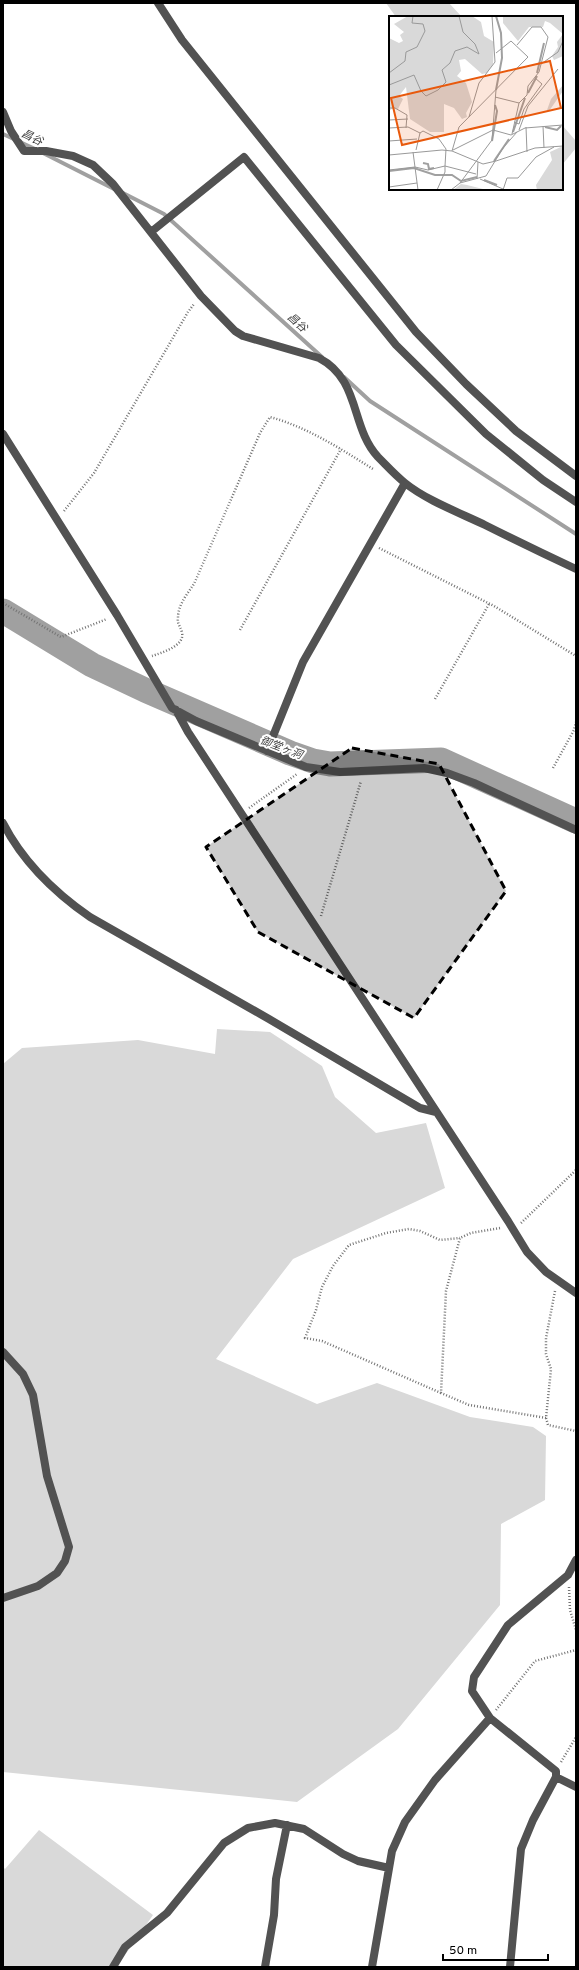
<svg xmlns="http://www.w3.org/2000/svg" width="579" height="1970" viewBox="0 0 579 1970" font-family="Overpass,'Noto Sans JP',sans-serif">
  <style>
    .green { fill: #d9d9d9 }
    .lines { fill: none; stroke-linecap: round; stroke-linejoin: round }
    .stream { stroke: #a0a0a0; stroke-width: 4 }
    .river { stroke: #a0a0a0; stroke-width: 25 }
    .path { stroke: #747474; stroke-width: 2.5; stroke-dasharray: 1 2; stroke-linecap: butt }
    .minor { stroke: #525252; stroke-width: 8 }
    .tertiary { stroke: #525252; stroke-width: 8 }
    .marked { fill: #000; fill-opacity: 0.2; stroke: #000; stroke-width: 3; stroke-dasharray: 8 5; stroke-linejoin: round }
    .labels { text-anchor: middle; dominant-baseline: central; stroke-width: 4; stroke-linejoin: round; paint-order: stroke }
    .water-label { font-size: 11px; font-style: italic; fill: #414141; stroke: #fff }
    .inset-river { fill: none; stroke: #a0a0a0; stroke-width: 2 }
    .inset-road { fill: none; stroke: #999; stroke-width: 1 }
    .view { fill: #e8590c; fill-opacity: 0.15; stroke: #e8590c; stroke-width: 2 }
    .inset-edge { fill: none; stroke: #000; stroke-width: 2 }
  </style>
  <rect width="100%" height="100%" fill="#fff"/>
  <!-- green -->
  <path class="green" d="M386,3H449L462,17H396Z
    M562,125L576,141V148L562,165Z
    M217,1029L270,1032L322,1066L335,1097L376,1133L426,1123L445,1188L293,1259L216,1359L317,1404L377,1383L470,1417L533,1427L546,1436L545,1500L501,1524L500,1605L398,1729L297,1802L3,1772V1064L22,1048L138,1040L215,1054Z
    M39,1830L153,1915L118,1965L119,1967H3V1867L5,1869Z"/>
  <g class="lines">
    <!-- stream -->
    <path class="stream" d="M3,134L35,149
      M43,153L114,189
      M123,193L164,214L322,357
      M344,377L370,401L576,534"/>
    <!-- river -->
    <path class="river" d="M3,611L92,665L145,690L290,753L313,761L330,764L441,760L576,821"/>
    <!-- path -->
    <path class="path" d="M64,511L94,473L188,312L194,304
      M379,548L494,606L576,656
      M3,603L61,637L107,619
      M240,630L341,449
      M152,656C161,653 185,646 182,633C181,627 177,624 178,618C178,605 187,594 194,584L260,433L270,417C307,427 341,449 373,469
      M435,699L489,604
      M553,768L574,730L576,722
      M249,808L297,774
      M321,916L361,781
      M521,1223L576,1170
      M500,1228L471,1233L460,1238L446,1291L441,1393L469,1405L546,1418
      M555,1291L546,1338V1354L551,1369L546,1418L548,1425L576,1431
      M441,1393L322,1341L305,1338L316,1310L322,1287L333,1266L349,1245L386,1233L409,1229L420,1231L440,1240L460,1238
      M569,1587L570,1610L576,1630
      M496,1710L535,1661L576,1650
      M561,1762L576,1737"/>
    <!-- minor -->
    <path class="minor" d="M3,112L11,131L24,151H46L73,156L93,165L113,184L201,296L235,331L243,336L319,358C361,380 350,427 378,457C387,466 395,475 405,483C426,500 460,513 485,525C515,540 546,555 576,569
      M151,232L244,157L396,345L486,434L543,480L576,502
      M3,434L117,615L172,708L196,721L306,767L340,772L424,768L447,773L474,783L576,830
      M176,710L188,732L508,1221L527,1252L546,1272L576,1293
      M267,751L303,662L405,483
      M3,823C23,862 54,892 90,917L269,1019L420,1108L436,1112
      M3,1352L23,1374L33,1395L47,1476L69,1547L65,1561L57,1573L38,1586L3,1598
      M556,1777L576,1787
      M113,1967L125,1947L167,1913L224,1843L248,1828L275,1823L304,1829L343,1854L358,1861L389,1868
      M265,1967L274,1915L276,1879L287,1825
      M372,1967L392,1851L405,1822L435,1780L490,1718
      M510,1967L521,1849L533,1820L556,1777V1771L490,1718L472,1691L474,1677L508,1625L568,1575L576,1560"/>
    <!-- tertiary -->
    <path class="tertiary" d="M158,3L182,40L416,332L466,384L516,431L576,476"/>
  </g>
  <!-- marked area -->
  <path class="marked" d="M352,748L439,764L506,891L414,1018L258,932L206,847Z"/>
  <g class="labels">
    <!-- water labels -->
    <g class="water-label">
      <text transform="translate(32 138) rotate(26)">昌谷</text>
      <text transform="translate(297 323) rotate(42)">昌谷</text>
      <text transform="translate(281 748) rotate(21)">御堂ヶ洞</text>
    </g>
  </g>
  <!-- overview -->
  <g transform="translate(389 16)">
    <rect width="174" height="174" fill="#fff"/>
    <path d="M19,0H83L92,6L95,20L105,26L104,48L98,57L93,58L76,43L70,44L72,55L68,60L77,67L83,86L77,97L78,101L73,103L65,92L55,88V116H41L21,103L17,71L10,80L14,83L9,93L4,92L0,95V22L10,27L14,25L11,19L15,16L5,8ZM114,0H174V40L165,44L163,40L169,31L168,26L174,18L161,7L156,5L154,11H140L129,25L114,7ZM174,69V75L160,95L158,94L162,83ZM174,130V174H148L147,169L163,144L161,136ZM72,168L78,169L98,174H64Z" fill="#d9d9d9"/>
    <path class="inset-river" d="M107,0L112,17L113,42L107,74M148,57L155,27M139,77L148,60M156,111L168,114L172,110M124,116L136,82M103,125L108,95L106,89M105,145L120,123M34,147L39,148L40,153L45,152M0,155L25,152L46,159H63L72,165L88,161M95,164L108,169"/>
    <path class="inset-road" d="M152,48L169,36L174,25M0,57L16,45L17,36L28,31L36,15L34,8L23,7L24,0M0,69L25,59L32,75L37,80L49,74L57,66L53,54L61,47L66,35L78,31L90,38L86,28L74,16L70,0M106,81L130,87M0,92H6L18,99L17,112M80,101L90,67L106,46L103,0M0,104L19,103M125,106L130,108L135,93L153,68L146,62M154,110L155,132M137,111L138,136M0,112L19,111L31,117L34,115L50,123L57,133L56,150M130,114L139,90L169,53M123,118L130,87L138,79L139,70L150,56L159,21L152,11H143L128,29M0,125L28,123M27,134L31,117M64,134L104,114L122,119L136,112L174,109M63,135L70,111L139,41L122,25L107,37M24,136L29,174M0,139L53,134L63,135L94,148L107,145M107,145L146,132L174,130M0,154L26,151L39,154L56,150L87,158M88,163L89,146M91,163L114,173M71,167L103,124L107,74M0,171L28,167M48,174L56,156V150M62,174L71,167L97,160L114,132L128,116M114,174L118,162H129L147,141L165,131"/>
    <path class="view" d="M161,45L172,92L13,129L2,82Z"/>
    <rect width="174" height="174" class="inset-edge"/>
  </g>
  <!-- border -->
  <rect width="579" height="1970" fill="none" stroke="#000000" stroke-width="8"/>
  <!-- scale -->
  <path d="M443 1954v6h105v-6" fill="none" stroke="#000000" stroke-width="2"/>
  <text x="449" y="1954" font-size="12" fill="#000000" stroke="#ffffff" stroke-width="3" paint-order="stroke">50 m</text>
</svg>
